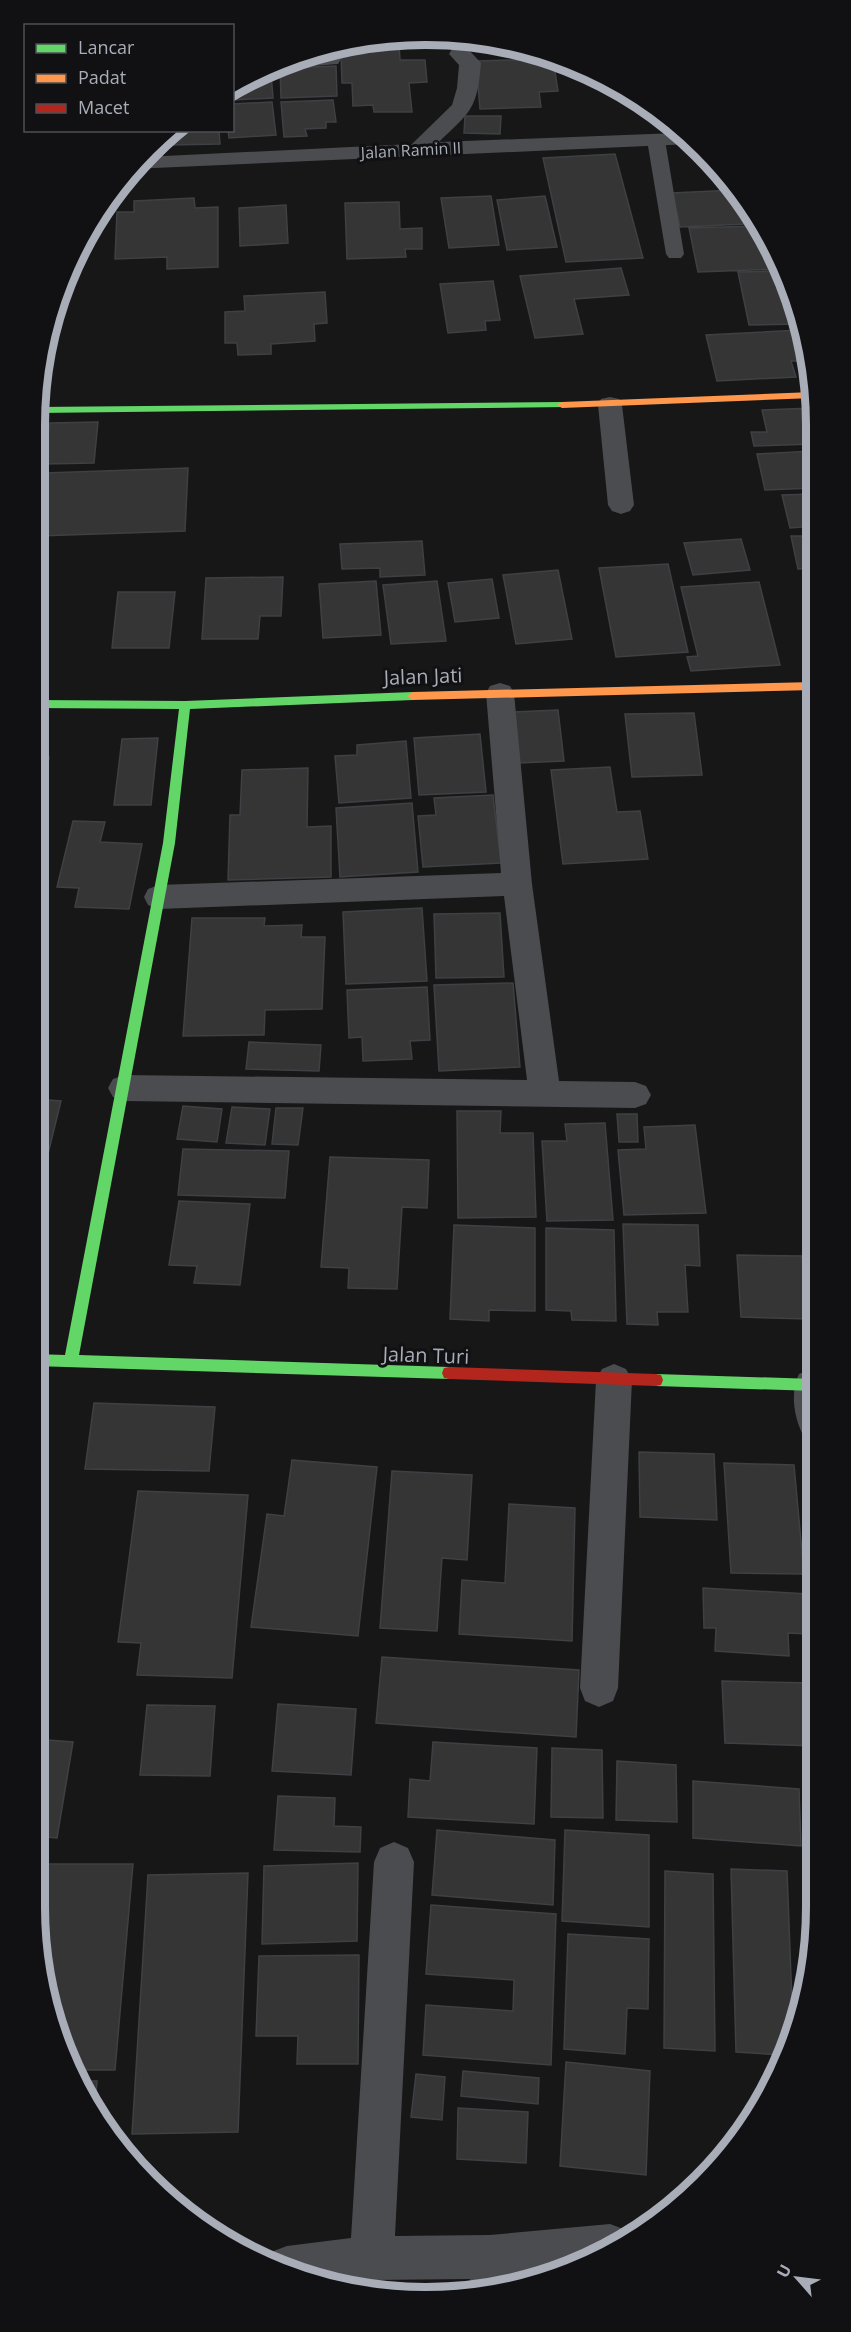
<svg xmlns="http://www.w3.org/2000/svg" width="851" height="2332" viewBox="0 0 851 2332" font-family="'Open Sans',sans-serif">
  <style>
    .building { fill: #353536; stroke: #3f4043; stroke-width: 1.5 }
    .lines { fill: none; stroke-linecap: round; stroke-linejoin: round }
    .lane { fill: #4b4c50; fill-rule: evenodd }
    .street { fill: #4b4c50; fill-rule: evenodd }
    .fast { fill: #63d668; fill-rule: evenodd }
    .slow { fill: #ff974d; fill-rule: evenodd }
    .jam { fill: #b3261e; fill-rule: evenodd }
    .labels { text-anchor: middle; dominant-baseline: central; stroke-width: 6; stroke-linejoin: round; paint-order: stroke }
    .far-street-label { font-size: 16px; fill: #a8adb8; stroke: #111113 }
    .street-label { font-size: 20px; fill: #a8adb8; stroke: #111113 }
    .rim { fill: none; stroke: #a8adb8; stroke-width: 8 }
  </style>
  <rect width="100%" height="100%" fill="#171717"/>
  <!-- building -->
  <path class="building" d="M469,38L491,42V44H469Z
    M399,44L400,60H425L427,82L409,83L412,112H374L373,105L353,106L352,83H342L341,55L364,54L363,45Z
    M553,59L558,91L539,92L541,107L480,109L476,61Z
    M336,66L337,96L281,98L280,68Z
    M260,73H271L273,98L232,100V86Z
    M333,100L336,122H326V128L305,129L307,136L284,137L281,102Z
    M272,102L276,135L229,138L228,130H232V104Z
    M465,116H501L500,134L464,133Z
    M169,130H219L220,144L170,145Z
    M615,154L643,258L566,262L543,158Z
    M734,190L746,224L680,227L672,193Z
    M491,196L499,245L449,248L441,198Z
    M545,196L557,247L507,250L497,200Z
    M194,198L195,208L218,207V267L167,269V257L115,259L117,212H134V201Z
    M741,200L754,219L746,220Z
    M399,202L400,229L422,228V249H405L406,257L347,259L345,203Z
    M286,205L288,243L240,246L239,208Z
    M758,226L776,253L781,269L698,272L689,228Z
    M621,268L629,295L574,299L583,334L535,338L520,276Z
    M782,271L798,324L749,325L738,272Z
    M493,281L500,320L485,321L486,330L448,333L440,284Z
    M325,292L327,323L314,324L315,341L271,344V354L238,355L237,343H225V312L245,311L244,296Z
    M800,330L809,361H791L796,377L717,381L706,335Z
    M812,408L813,444L754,446L751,432H767L762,410Z
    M98,422L94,463L44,464L50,423Z
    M813,451V488L765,490L757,454Z
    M188,468L185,531L38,536L45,473Z
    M813,494V526L790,528L782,495Z
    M791,536H813L814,568L798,569Z
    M741,539L750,570L693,575L684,543Z
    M422,541L425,575L380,577V568L342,569L340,544Z
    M668,564L688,652L616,657L599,568Z
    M558,570L572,639L516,644L503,575Z
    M283,577L281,616H260L258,639H202L206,578Z
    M492,579L499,618L455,622L448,583Z
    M376,581L381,635L323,638L319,584Z
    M437,581L446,641L391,644L383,585Z
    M759,582L780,665L691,671L687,657L698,656L681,587Z
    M804,590H814V625Z
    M118,592H175L169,648H112Z
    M558,710L564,761L519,763L513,712Z
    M694,713L702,775L632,777L625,714Z
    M480,734L486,792L419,795L414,738Z
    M158,738L151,805H114L122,739Z
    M406,741L411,798L339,803L335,756L357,755V745Z
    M49,757L42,806H34V758Z
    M610,767L617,812L640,811L648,859L563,864L551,770Z
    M308,768L307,827L331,826V877L228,880L230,815H240L242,770Z
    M493,795L501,863L423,867L418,816L436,815L434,798Z
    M412,803L418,872L340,877L336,808Z
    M73,821L105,822L100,842L142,844L129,909L75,907L79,888L57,887Z
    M422,908L427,981L346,984L343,912Z
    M500,913L504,977L436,978L434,914Z
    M192,918H265L264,926L302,925L301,937H325L322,1009L265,1010L264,1035L183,1036Z
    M513,983L520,1067L439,1071L434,985Z
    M427,987L430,1040L410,1041L412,1059L363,1061L362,1037L349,1038L347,990Z
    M249,1042L321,1045L319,1071L246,1069Z
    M34,1099L61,1101L34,1211Z
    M183,1106L222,1109L217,1142L177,1139Z
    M232,1107L270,1109L265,1145L226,1143Z
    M276,1108H303L298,1145L272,1144Z
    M457,1111H501L500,1133H533L536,1217L458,1218Z
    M617,1114H637L638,1142H619Z
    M605,1123L613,1220L547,1221L542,1141H567L565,1124Z
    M695,1125L706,1213L624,1215L618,1150L646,1149L644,1127Z
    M183,1149L289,1151L285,1198L178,1195Z
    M330,1157L429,1160L427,1208L402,1207L397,1289L348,1288L349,1268L321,1267Z
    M179,1201L250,1204L240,1285L194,1283L197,1266L169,1265Z
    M623,1224L698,1225L700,1266L685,1265L688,1312H657L658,1325L627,1324Z
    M454,1225L535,1228V1311L489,1310V1321L450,1319Z
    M546,1228L614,1230L616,1321L572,1320L571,1311L546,1310Z
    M737,1255L802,1256L807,1319L741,1317Z
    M94,1403L215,1407L209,1471L85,1469Z
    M639,1452L714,1454L717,1520L640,1517Z
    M292,1460L377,1467L358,1636L251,1627L267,1514L284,1516Z
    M724,1463L794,1465L804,1574L731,1573Z
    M392,1471L472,1475L467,1560L442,1558L437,1631L380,1628Z
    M138,1491L248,1495L232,1678L137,1675L141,1643L118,1642Z
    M509,1504L575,1508L572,1641L459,1634L462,1580L505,1583Z
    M703,1588L808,1594L809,1634L788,1633L789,1656L715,1651L716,1628H704Z
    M382,1657L579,1670L576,1737L376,1723Z
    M722,1681L812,1683L816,1746L725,1743Z
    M278,1704L356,1709L351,1775L272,1771Z
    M147,1705L215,1706L210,1776L140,1775Z
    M34,1739L73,1742L57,1838L34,1836Z
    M433,1742L537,1748L534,1824L408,1817L410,1779L430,1781Z
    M552,1748L602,1750L603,1818L551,1817Z
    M617,1761L676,1765L677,1822L616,1820Z
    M693,1781L799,1789L801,1846L693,1838Z
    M278,1796L335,1798L334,1826L361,1827L360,1852L274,1850Z
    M437,1830L555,1840L553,1905L432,1895Z
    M565,1830L649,1835V1927L562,1921Z
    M358,1863L357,1941L262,1944L264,1866Z
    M34,1864H133L115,2070H73L64,2056L34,1906Z
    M731,1869L787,1871L793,2029L782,2055L736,2052Z
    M665,1871L713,1874L715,2051L664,2048Z
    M248,1873L238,2132L132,2134L148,1875Z
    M431,1905L556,1914L551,2065L423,2055L426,2005L513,2011L514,1980L426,1974Z
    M568,1934L649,1939L648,2009L627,2008L625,2054L564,2049Z
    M359,1955L358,2064H297L298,2036H256L259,1956Z
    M566,2062L650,2071L646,2175L560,2166Z
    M463,2071L539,2078L538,2104L461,2096Z
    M416,2074L445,2077L442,2120L411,2117Z
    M80,2081H97L95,2106Z
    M458,2108L528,2112L526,2163L457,2159Z"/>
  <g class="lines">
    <!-- lane -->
    <path class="lane" d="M656,135L662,136L665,140L684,254L681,258H669L666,254L647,140L650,136Z"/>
    <!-- street -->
    <path class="street" d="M460,48L468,49L481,63C477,110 471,111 439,142L677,133L691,144L132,169L144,157L412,144L452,105L457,88L459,65L449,54L452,49Z
      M330,53L338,54L341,59L338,64L285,68L277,66L299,55Z
      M610,397L619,399L622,405L634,505L630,511L621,514L612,511L608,505L598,405L601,399Z
      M500,683L510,686L514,693L532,884L559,1081L635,1082L646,1086L651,1095L646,1104L635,1108L124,1101L113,1097L108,1088L113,1079L124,1075L527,1080L504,896L159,909L148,905L144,897L148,889L159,885L501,873L486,693L490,686Z
      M614,1364L626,1369L632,1380L618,1688L613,1701L599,1707L585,1701L580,1688L596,1380L602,1369Z
      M811,1369L815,1371V1438L802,1433C794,1416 790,1392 799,1374Z
      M394,1842L408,1848L414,1862L395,2236L490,2235L610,2224L626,2230L629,2238L549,2274L514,2277L515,2285L471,2288L470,2279L372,2280L341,2284L267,2262L271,2252L287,2246L351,2238L374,1862L380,1848Z"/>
    <!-- fast -->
    <path class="fast" d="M562,402L567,405L566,407L36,413L37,407Z
      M413,692L419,696L413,700L190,709L175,843L79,1355L449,1367L454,1368L456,1373L454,1378L449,1379L34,1366V1354L65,1355L163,843L179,709L34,708V700L185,701Z
      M656,1374L815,1379V1391L656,1386L651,1385L649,1380L651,1375Z"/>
    <!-- slow -->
    <path class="slow" d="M813,392V398L562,408L557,405L562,402Z
      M814,682V690L413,700L407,696L413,692Z"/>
    <!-- jam -->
    <path class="jam" d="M449,1367L656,1374L661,1375L663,1380L661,1385L656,1386L449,1379L444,1378L442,1373L444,1368Z"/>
  </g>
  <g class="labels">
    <!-- far-street labels -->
    <g class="far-street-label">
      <text transform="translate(411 150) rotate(-3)">Jalan Ramin II</text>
    </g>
    <!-- street labels -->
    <g class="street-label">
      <text transform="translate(423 676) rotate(-2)">Jalan Jati</text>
      <text transform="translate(426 1355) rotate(2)">Jalan Turi</text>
    </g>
  </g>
  <!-- crop -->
  <path d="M0 0H851V2332H0ZM425 45H426A380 380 0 0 1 806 425V1907A380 380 0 0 1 426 2287H425A380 380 0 0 1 45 1907V425A380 380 0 0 1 425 45Z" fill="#111113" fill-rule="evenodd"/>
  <path class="rim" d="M425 45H426A380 380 0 0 1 806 425V1907A380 380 0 0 1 426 2287H425A380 380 0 0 1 45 1907V425A380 380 0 0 1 425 45Z"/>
  <!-- legend -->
  <rect x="24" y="24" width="210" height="108" fill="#111113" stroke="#4d4f55" stroke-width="1.5"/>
  <rect x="36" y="44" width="30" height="9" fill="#63d668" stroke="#4d4f55" stroke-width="1.5"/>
  <text x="78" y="54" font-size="18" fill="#a8adb8">Lancar</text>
  <rect x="36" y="74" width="30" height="9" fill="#ff974d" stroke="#4d4f55" stroke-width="1.5"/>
  <text x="78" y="84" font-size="18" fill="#a8adb8">Padat</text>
  <rect x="36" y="104" width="30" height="9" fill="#b3261e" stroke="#4d4f55" stroke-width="1.5"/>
  <text x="78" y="114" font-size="18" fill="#a8adb8">Macet</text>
  <!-- north arrow -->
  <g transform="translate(797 2278) rotate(298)" stroke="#111113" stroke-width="4.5" paint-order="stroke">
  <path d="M0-4.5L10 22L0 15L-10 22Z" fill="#a8adb8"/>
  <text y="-9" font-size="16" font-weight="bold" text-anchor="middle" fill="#a8adb8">U</text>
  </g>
</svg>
